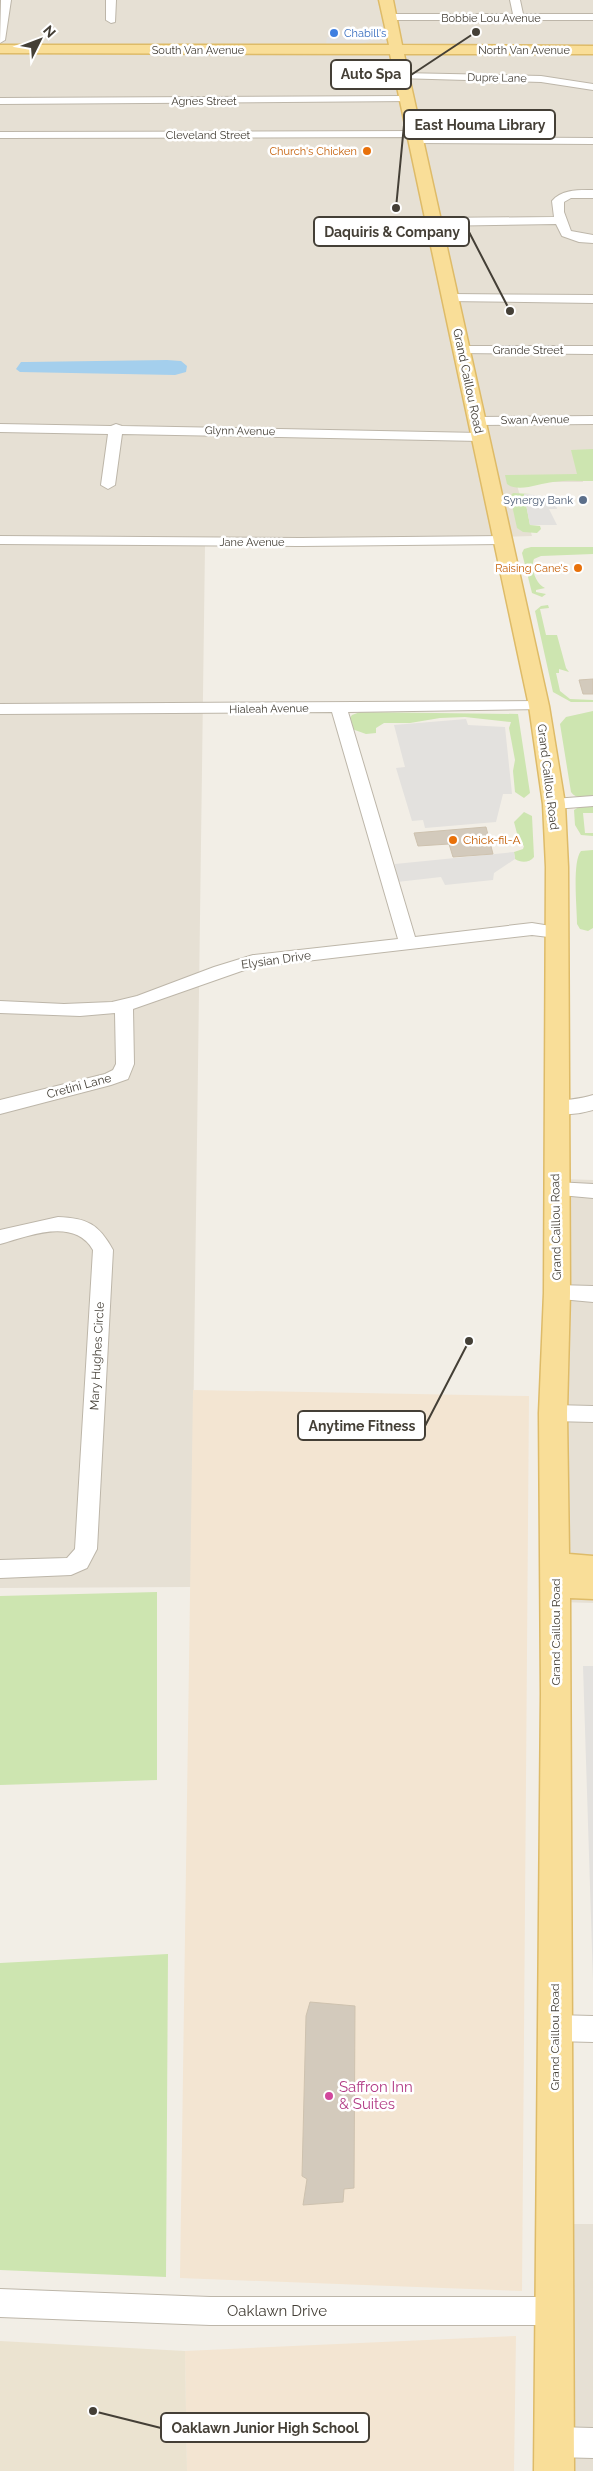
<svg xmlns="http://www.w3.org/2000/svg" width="593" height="2471" viewBox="0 0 593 2471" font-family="Raleway,sans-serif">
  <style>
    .residential { fill: #e6e0d4 }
    .commercial { fill: #f3e5d2 }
    .education { fill: #ebe3d0 }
    .green { fill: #cde5b0 }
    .parking { fill: #e3e1de }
    .water { fill: #a4cfed }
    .building { fill: #d3cabc; stroke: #cec2af }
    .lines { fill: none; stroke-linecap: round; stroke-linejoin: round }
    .minor-casing { stroke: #bdb6a9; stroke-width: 2 }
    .major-casing { stroke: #debb68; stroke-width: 3 }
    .minor { fill: #fff; fill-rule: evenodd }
    .major { fill: #f9de98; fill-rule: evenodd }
    .shop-dot { fill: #3f7fe0; stroke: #fff; stroke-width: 2 }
    .food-dot { fill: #e8710a; stroke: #fff; stroke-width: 2 }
    .service-dot { fill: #5c6f8a; stroke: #fff; stroke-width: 2 }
    .hotel-dot { fill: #d1479c; stroke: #fff; stroke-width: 2 }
    .labels { text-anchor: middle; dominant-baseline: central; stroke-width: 5; stroke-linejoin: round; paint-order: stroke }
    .far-street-label { font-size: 11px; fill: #443f36; stroke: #fff }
    .far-shop-label { font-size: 11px; fill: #366cbe; stroke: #fff; text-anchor: start }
    .far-food-label { font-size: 11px; fill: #c56008; stroke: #fff; text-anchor: end }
    .far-service-label { font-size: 11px; fill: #4e5e75; stroke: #fff; text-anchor: end }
    .street-label { font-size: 12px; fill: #443f36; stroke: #fff }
    .food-label { font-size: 12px; fill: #c56008; stroke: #fff; text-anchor: start }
    .near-hotel-label { font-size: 15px; fill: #b23c85; stroke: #fff; text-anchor: start }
    .near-street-label { font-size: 15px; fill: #443f36; stroke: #fff }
    .leader { fill: none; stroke: #443f36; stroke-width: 2 }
    .callout-dot { fill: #443f36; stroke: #fff; stroke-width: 2 }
    .callout { fill: #fff; stroke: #443f36; stroke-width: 2 }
    .callout-label { font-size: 14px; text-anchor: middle; font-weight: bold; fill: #443f36 }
  </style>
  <rect width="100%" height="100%" fill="#f2eee6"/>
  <!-- residential -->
  <path class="residential" d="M0,0H593V459H579L583,482H516L532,536L205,546L191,1587L0,1588Z
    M561,1179L593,1180V1603L559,1602Z
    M562,2224H593V2471H566Z"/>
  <!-- commercial -->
  <path class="commercial" d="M193,1390L529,1396L522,2291L180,2278Z
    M516,2336L514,2471H187L185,2351Z"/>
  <!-- education -->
  <path class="education" d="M0,2341L185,2351L187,2471H0Z"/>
  <!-- green -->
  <path class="green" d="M593,449V481C580,481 566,480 553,482C541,483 518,493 507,484L505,475L577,474L571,450Z
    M513,493L531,494H524L530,525L540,526L541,529L537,533L523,532L517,528L510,496Z
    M531,547H593V554L541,556L534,559C530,568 536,584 545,588L536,590V592L546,594L542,597L532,593L522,553L524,549Z
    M548,605L549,608L540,609L546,635H557L566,668L569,672L559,669V673H556L560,691L570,699L593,700V702H571L553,692L535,611L541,606Z
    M593,711V796C585,797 577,800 571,792L560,724L566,717Z
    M360,712L518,714L530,793L524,798L515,792L513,771L515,760L509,728L511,722L465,717L440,718L410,723H384L376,728V733L366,734L352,729L349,719L352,715Z
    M593,806V813H583L585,833H593V836L581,835L575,825L574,810L579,807Z
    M524,812L532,816L534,857C529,863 521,863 515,859L514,852L523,849L524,846L519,841L514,822Z
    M593,850V928L588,931L580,929L577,924C577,908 572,862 581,851Z
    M157,1592V1780L0,1785V1596Z
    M168,1954L166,2277L0,2270V1963Z"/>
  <!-- parking -->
  <path class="parking" d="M379,36V38L358,45H326L327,37Z
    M524,494L554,497L557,509H549L557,525H530Z
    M466,719L468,725L505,727L512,794H503L496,822L425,828L423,820L412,821L396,768L405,767L394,725Z
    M514,852L515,859L494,873L493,880L445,885L441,877L397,882L395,864Z
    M583,1666H593V1981Z"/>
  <!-- water -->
  <path class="water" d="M167,360L181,361L187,366L186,372L175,375L20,372L16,369L21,362H27Z"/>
  <!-- building -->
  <path class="building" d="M593,679V694H583L579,680Z
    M486,827L493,854L453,857L449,844L418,846L414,833Z
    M310,2002L355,2006L354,2188L344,2189L343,2202L303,2205L307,2179L302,2176L306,2016Z"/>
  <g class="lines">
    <!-- minor casing -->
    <g class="minor-casing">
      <path id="minor" d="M1,0H11L5,40L0,43Z
        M106,0H116L115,22L111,23L106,20Z
        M510,0H520L523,14H593V20H389L384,17L389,14H513Z
        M401,73L541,76L593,84V90L541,82L397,78V74Z
        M407,96L413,99L411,101L0,104V98Z
        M415,131L421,134L418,137L593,138V144L416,143L410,140L413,137L0,138V132Z
        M593,190V198H571L564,202V212L571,231L593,235V243L579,242L562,236L556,224L432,226L426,222L432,218L554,217L552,201C562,189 579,190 593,190Z
        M450,294L593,295V303L446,301L444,298L446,295Z
        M463,346H593V354L458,353L456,350Z
        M593,416V424L478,425L471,421L478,417Z
        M0,424L111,426L116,424L122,426L480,433L487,437L480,441L122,434L115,485L108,489L101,485L108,434L0,432Z
        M0,536L301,538L504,536L511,540L504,544L301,546L0,544Z
        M539,701L545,703L547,706L545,709L348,712L415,937L532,923L563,928L566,932L563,936L557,938L532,935L253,967L133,1009L134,1064L128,1079L111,1085L0,1114V1100L105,1074L113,1070L116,1064L115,1013L80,1016L0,1013V1001L64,1004L112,1002L137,996L214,967L253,955L398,939L332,712L0,714V704Z
        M593,796V806L554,809L548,808L546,804L548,800L554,799Z
        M593,1095V1110C580,1114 562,1116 549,1113L547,1108L549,1103C564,1099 579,1100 593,1095Z
        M556,1182L593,1184V1198L549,1194L546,1189L549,1184Z
        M58,1217C87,1218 99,1224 113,1250L97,1549L87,1568L71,1575L0,1578V1560L67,1558L75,1549L93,1250C74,1217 29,1236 0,1244V1230Z
        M557,1285L593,1286V1302L550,1298L547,1293L550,1288Z
        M553,1405L593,1406V1422L553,1421L545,1419L542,1413L545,1407Z
        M555,2015L593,2016V2042L555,2041L546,2037L542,2028L546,2019Z
        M0,2289L210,2297H555L565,2301L569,2311L565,2321L555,2325H210L0,2317Z
        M555,2427L593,2428V2458L555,2457L545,2452L540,2442L545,2432Z"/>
    </g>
    <!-- major casing -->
    <g class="major-casing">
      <path id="major" d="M379,0H393L402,45L593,46V54H404L549,706L565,804L568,867L570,1293L567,1413L569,1554L593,1556V1599L570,1598L574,2471H534L541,1693L539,1413L544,1293L546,867L543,804L529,706L390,54L0,53V45H389Z"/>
    </g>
    <!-- minor -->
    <use href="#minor" class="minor"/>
    <!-- major -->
    <use href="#major" class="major"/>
  </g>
  <!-- markers -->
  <circle class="shop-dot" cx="334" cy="33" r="5"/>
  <g class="food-dot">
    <circle cx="367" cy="151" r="5"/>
    <circle cx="578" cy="568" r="5"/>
    <circle cx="453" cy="840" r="5"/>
  </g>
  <circle class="service-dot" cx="583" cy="500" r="5"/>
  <circle class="hotel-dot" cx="329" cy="2096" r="5"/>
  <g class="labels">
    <!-- far-street labels -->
    <g class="far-street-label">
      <text x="491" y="18">Bobbie Lou Avenue</text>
      <text x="198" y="50">South Van Avenue</text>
      <text x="524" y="50">North Van Avenue</text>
      <text transform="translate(497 78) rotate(1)">Dupre Lane</text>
      <text x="204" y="101">Agnes Street</text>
      <text x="208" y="135">Cleveland Street</text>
      <text x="528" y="350">Grande Street</text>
      <text transform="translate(535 420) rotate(-1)">Swan Avenue</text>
      <text transform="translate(240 431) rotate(1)">Glynn Avenue</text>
      <text x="252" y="542">Jane Avenue</text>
      <text transform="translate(269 709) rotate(-1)">Hialeah Avenue</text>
    </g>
    <!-- far-shop labels -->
    <g class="far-shop-label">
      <text x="344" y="33">Chabill's</text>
    </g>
    <!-- far-food labels -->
    <g class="far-food-label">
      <text x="357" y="151">Church's Chicken</text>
      <text x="568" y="568">Raising Cane's</text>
    </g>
    <!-- far-service labels -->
    <g class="far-service-label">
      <text x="573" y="500">Synergy Bank</text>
    </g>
    <!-- street labels -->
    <g class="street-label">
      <text transform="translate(468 381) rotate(78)">Grand Caillou Road</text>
      <text transform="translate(548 777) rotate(83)">Grand Caillou Road</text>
      <text transform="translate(276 960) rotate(-8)">Elysian Drive</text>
      <text transform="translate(79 1086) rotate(-15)">Cretini Lane</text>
      <text transform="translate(556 1227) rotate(-91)">Grand Caillou Road</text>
      <text transform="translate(97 1356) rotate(-87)">Mary Hughes Circle</text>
      <text transform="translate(556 1632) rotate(-90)">Grand Caillou Road</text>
      <text transform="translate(555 2037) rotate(-90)">Grand Caillou Road</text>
    </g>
    <!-- food labels -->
    <g class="food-label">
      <text x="463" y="840">Chick-fil-A</text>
    </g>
    <!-- near-hotel labels -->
    <g class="near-hotel-label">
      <text x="339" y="2087">Saffron Inn<tspan x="339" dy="17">&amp; Suites</tspan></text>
    </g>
    <!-- near-street labels -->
    <g class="near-street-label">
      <text x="277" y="2311">Oaklawn Drive</text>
    </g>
  </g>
  <!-- callouts -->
  <path class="leader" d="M476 32L411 75M396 208L404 125M510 311L469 232M469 1341L425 1426M93 2411L161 2428"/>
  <g class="callout-dot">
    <circle cx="476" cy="32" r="5"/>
    <circle cx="396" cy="208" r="5"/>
    <circle cx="510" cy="311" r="5"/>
    <circle cx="469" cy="1341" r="5"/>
    <circle cx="93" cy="2411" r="5"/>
  </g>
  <g class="callout">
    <rect x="331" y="60" width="80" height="29" rx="5"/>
    <rect x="404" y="110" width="151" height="29" rx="5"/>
    <rect x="314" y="217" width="155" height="29" rx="5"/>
    <rect x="298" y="1411" width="127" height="29" rx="5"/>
    <rect x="161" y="2413" width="208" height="29" rx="5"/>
  </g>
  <g class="callout-label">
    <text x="371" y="79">Auto Spa</text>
    <text x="480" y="130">East Houma Library</text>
    <text x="392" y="237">Daquiris &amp; Company</text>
    <text x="362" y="1431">Anytime Fitness</text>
    <text x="265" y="2433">Oaklawn Junior High School</text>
  </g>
  <!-- north arrow -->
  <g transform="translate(40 40) rotate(48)" stroke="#ffffff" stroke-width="4" paint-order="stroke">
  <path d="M0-4L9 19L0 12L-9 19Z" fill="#443f36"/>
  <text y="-8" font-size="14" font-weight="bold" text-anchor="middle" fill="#443f36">N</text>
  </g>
</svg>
